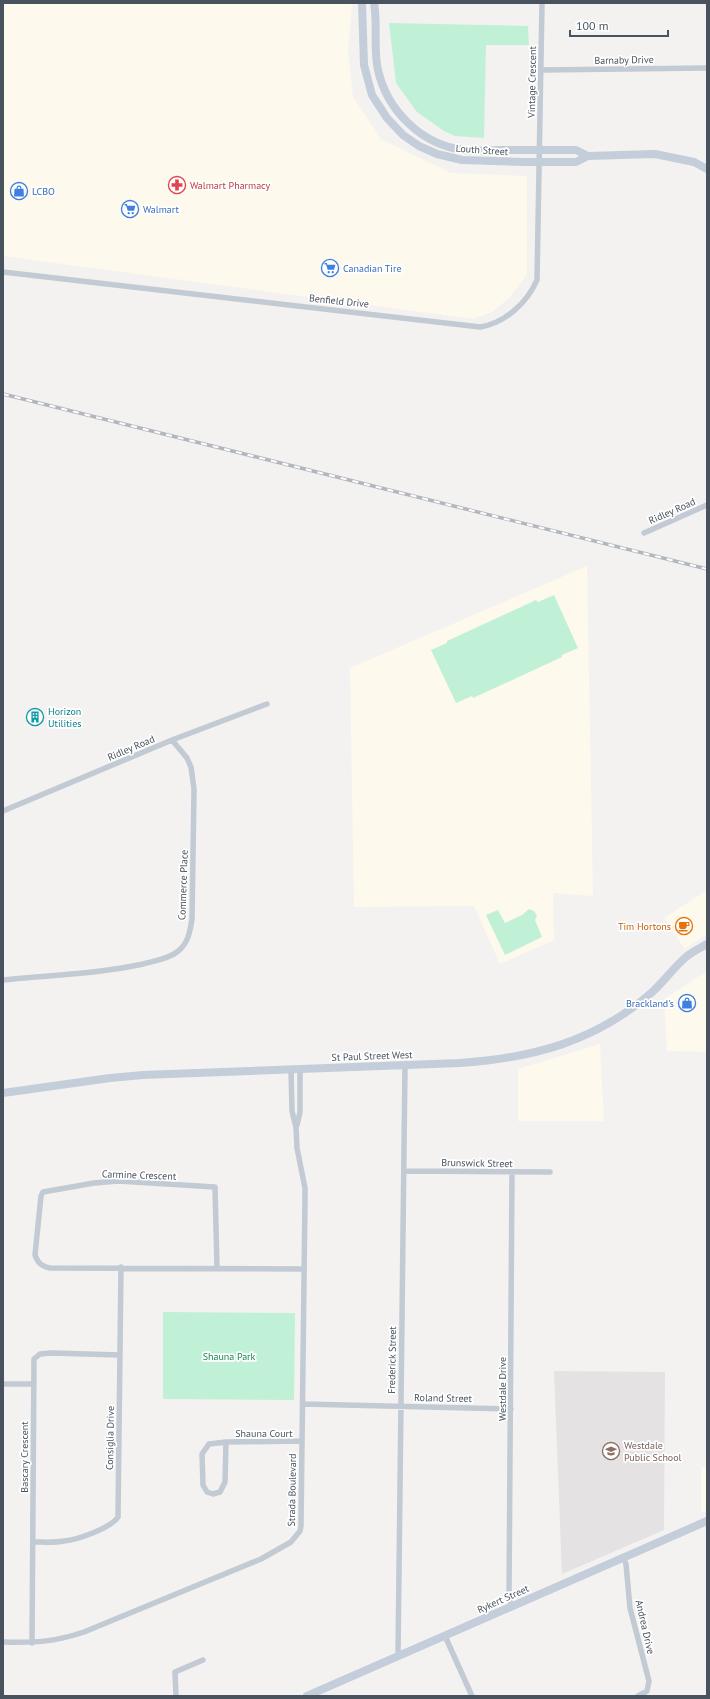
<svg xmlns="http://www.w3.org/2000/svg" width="710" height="1699" viewBox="0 0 710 1699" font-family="'PT Sans',sans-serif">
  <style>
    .commercial { fill: #fdf9ec }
    .education { fill: #e5e2e3 }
    .green { fill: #c0f1d6 }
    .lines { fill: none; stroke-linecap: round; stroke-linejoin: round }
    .street { stroke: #c2cad3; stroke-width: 5.5 }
    .secondary { stroke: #c4cdda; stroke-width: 8 }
    .rail-casing { stroke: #b3b6bc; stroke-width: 3.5 }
    .rail { stroke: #fff; stroke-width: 2; stroke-dasharray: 6; stroke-linecap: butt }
    .labels { text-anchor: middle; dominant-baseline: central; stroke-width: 3.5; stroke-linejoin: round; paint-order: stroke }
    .street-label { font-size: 10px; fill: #48535f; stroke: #fff }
    .health-label { font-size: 10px; fill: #be3a42; stroke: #fff; text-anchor: start }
    .shop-label { font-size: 10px; fill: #366cbe; stroke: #fff; text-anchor: start }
    .culture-label { font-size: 10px; fill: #0d838f; stroke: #fff; text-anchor: start }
    .food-label { font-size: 10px; fill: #c56008; stroke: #fff; text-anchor: end }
    .park-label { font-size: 10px; fill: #158554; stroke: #fff }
    .education-label { font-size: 10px; fill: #785e54; stroke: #fff; text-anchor: start }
  </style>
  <rect width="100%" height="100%" fill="#f4f1f1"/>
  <!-- commercial -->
  <path class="commercial" d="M3,3H352L348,50L353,97L381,139L451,173L527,176V275L508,299L492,312L473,319L3,256Z
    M587,566L593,896L553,893L554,940L500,964L474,906L354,907L350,668Z
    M707,890V934L685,949L664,918Z
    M707,971V1052L667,1051L664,999Z
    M600,1044L604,1121H518V1069Z
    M701,1467H707V1510L701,1513Z"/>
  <!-- education -->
  <path class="education" d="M554,1371L665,1372L664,1530L562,1574Z"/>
  <!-- green -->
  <path class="green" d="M389,23L528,26L529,45H486L484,138L455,136L444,131L417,112L396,83Z
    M554,595L578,648L562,655V657L473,698L472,696L456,703L431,650L447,643V641L536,600L538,602Z
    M529,909L534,911L537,916L535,920L542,937L505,955L486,915L498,910L505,923L522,915Z
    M163,1312L295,1313L294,1400L163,1399Z"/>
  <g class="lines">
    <!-- street -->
    <path class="street" d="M541,70L707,68
      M3,272L480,327C505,323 527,303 537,280L542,3
      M644,533L707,505
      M3,811L172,740L267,704
      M3,980C50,975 97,974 143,964C154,961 168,959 177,952C188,944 190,932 192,919L194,789L191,767L187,758L172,740
      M297,1125L300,1112V1069
      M404,1171L550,1172
      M217,1268L215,1187L118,1181L94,1183L43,1192L41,1196L35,1255C38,1263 41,1266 50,1268L304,1269
      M3,1384H33
      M303,1404L511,1409
      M226,1442L225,1482L220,1492L213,1494L207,1492L203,1485L202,1454L209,1444L226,1442L302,1441
      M33,1542C43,1542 54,1543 64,1541C77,1540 111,1528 118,1517L121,1267
      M623,1557L626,1564L630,1608L649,1681L647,1691L638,1696
      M511,1605L509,1596L512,1173
      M445,1636L472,1696
      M3,1642C34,1643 54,1642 84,1632L261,1559L291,1542L300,1531L301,1526L305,1199V1188L297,1148L296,1127L292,1111L291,1069
      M32,1643L34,1359L40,1354L51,1353L120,1355
      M398,1656L405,1066
      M176,1696L175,1672L203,1660"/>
    <!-- secondary -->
    <path class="secondary" d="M362,3L364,65L372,95L387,118L403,135L419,146L437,154L462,160L525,162H576L588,156L655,154L694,162L707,169
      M374,3C378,25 373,48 378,70C387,110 421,145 464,150C476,151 488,150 500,150C526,150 551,150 576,150L588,156
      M3,1093L110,1078L143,1075L460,1063C532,1058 594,1042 650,994C663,983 673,968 686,957C692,952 700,948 707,944
      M307,1696L707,1521"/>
    <!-- rail casing -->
    <g class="rail-casing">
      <path id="rail" d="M3,394L707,569"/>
    </g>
    <!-- rail -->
    <use href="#rail" class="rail"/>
  </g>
  <!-- icons -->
  <defs>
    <g id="pharmacy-ring" transform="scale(0.9)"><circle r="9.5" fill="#fff" stroke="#e0444e" stroke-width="1.5"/><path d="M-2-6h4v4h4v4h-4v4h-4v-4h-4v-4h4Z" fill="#e0444e"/></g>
    <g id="shop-ring" transform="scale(0.9)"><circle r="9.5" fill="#fff" stroke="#3f7fe0" stroke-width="1.5"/><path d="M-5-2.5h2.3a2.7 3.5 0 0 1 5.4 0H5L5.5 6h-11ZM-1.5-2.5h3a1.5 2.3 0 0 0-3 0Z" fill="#3f7fe0"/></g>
    <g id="supermarket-ring" transform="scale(0.9)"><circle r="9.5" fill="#fff" stroke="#3f7fe0" stroke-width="1.5"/><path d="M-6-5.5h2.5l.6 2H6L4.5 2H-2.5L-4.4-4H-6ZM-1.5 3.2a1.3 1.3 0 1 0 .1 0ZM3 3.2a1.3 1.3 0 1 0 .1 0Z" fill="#3f7fe0"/></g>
    <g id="building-ring" transform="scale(0.9)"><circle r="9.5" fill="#fff" stroke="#0f9aa8" stroke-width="1.5"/><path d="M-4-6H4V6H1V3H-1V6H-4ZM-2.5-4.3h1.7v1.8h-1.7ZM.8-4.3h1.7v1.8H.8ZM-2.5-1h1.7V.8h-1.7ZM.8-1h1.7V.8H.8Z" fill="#0f9aa8"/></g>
    <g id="cafe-ring" transform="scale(0.9)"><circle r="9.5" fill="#fff" stroke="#e8710a" stroke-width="1.5"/><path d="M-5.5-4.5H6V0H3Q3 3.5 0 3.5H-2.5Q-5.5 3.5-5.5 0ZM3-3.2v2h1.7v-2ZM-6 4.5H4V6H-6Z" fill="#e8710a"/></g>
    <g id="school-ring" transform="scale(0.9)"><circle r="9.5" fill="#fff" stroke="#8d6e63" stroke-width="1.5"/><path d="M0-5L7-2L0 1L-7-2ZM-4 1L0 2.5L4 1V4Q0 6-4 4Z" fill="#8d6e63"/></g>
  </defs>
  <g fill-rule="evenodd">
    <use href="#pharmacy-ring" x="177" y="185"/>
    <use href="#shop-ring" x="19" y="191"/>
    <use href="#supermarket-ring" x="130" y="209"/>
    <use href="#supermarket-ring" x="330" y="268"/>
    <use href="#building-ring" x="35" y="717"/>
    <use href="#cafe-ring" x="684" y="926"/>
    <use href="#shop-ring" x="687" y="1003"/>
    <use href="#school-ring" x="611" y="1451"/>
  </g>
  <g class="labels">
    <!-- street labels -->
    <g class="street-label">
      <text transform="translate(624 60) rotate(-1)">Barnaby Drive</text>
      <text transform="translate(532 82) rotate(-89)">Vintage Crescent</text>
      <text transform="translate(482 150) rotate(4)">Louth Street</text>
      <text transform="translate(339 301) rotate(6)">Benfield Drive</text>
      <text transform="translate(672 511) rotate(-24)">Ridley Road</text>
      <text transform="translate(131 748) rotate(-23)">Ridley Road</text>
      <text transform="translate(183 885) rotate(-88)">Commerce Place</text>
      <text transform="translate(372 1056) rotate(-2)">St Paul Street West</text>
      <text transform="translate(477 1163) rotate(1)">Brunswick Street</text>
      <text transform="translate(139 1175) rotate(2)">Carmine Crescent</text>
      <text transform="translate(392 1360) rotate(-89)">Frederick Street</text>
      <text transform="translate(502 1389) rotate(-90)">Westdale Drive</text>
      <text transform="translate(443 1398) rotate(1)">Roland Street</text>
      <text x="264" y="1433">Shauna Court</text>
      <text transform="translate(110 1438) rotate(-89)">Consiglia Drive</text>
      <text transform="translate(24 1457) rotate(-90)">Bascary Crescent</text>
      <text transform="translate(292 1490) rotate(-89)">Strada Boulevard</text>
      <text transform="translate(503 1599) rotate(-24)">Rykert Street</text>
      <text transform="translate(645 1627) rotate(77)">Andrea Drive</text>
    </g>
    <!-- health labels -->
    <g class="health-label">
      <text x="190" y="185">Walmart Pharmacy</text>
    </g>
    <!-- shop labels -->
    <g class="shop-label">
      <text x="32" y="191">LCBO</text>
      <text x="143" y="209">Walmart</text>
      <text x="343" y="268">Canadian Tire</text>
      <text x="674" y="1003" text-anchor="end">Brackland's</text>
    </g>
    <!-- culture labels -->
    <g class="culture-label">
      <text x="48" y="711">Horizon<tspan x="48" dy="12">Utilities</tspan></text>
    </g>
    <!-- food labels -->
    <g class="food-label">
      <text x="671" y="926">Tim Hortons</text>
    </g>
    <!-- park labels -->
    <g class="park-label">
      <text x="229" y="1356">Shauna Park</text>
    </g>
    <!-- education labels -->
    <g class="education-label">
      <text x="624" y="1445">Westdale<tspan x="624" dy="12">Public School</tspan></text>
    </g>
  </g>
  <!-- border -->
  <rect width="710" height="1699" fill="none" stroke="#48535f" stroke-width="8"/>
  <!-- scale -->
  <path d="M570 30v6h98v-6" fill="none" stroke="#48535f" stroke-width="2"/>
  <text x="576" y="30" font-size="12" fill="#48535f" stroke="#ffffff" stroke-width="3" paint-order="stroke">100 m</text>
</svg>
